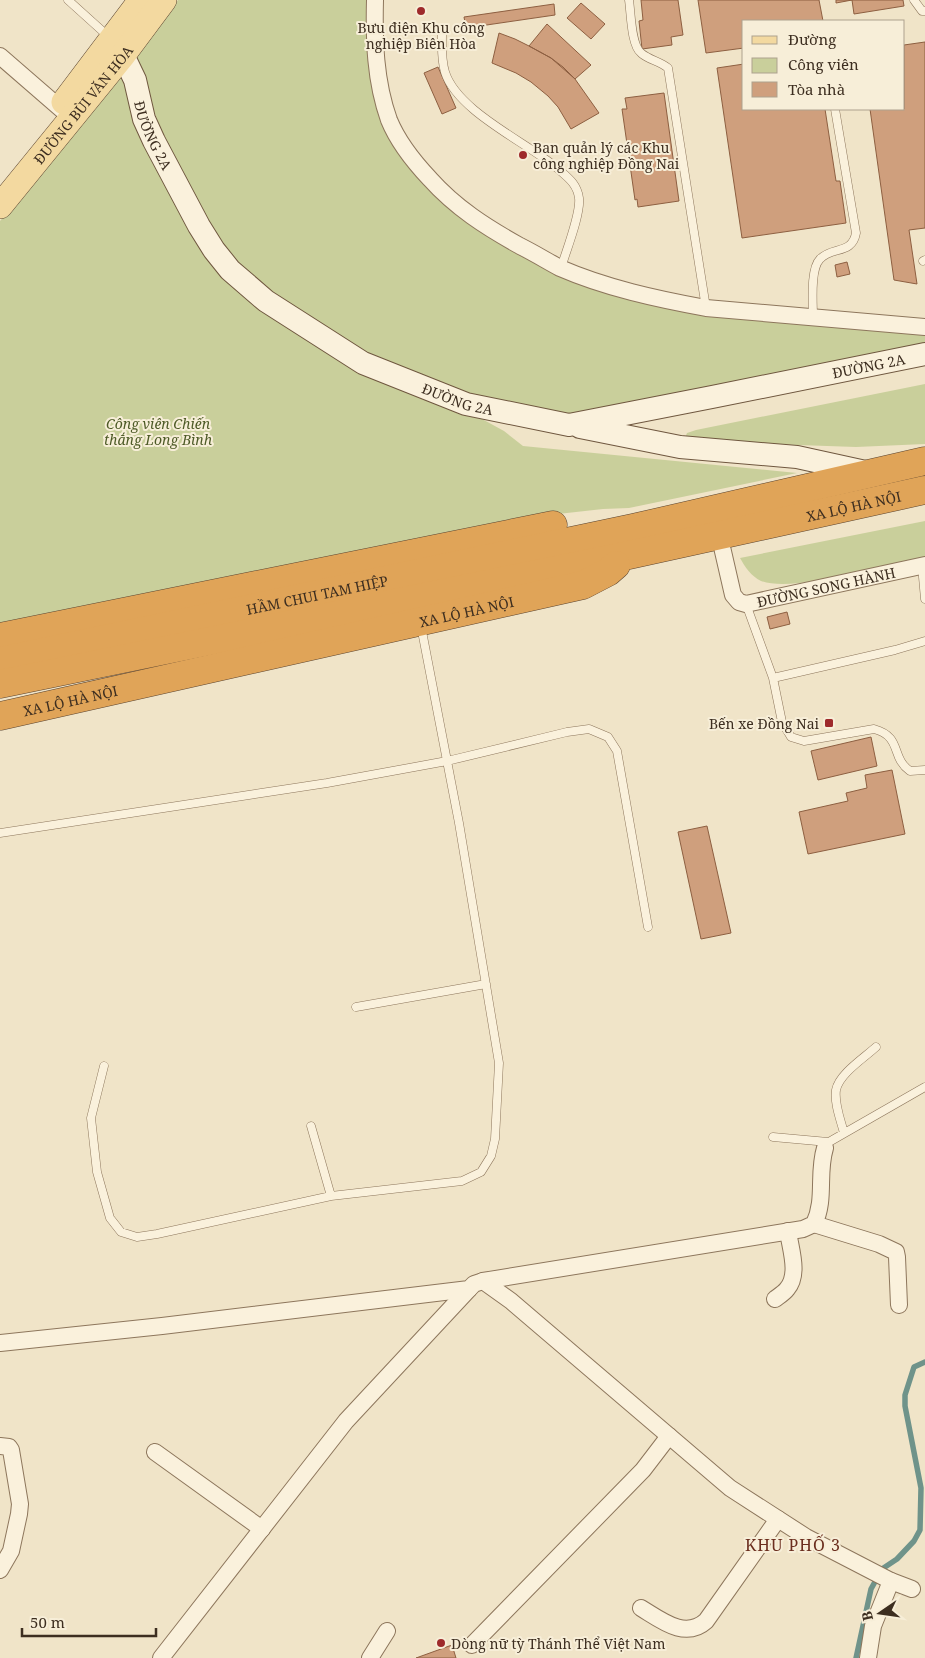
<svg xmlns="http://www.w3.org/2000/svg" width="925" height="1658" viewBox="0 0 925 1658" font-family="'Noto Serif',serif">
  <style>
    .green { fill: #c9cf9b }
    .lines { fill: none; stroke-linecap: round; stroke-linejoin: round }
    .stream { stroke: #6f938a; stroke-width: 5.5 }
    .building { fill: #cf9f7d; stroke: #8d5f41 }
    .lane-casing { stroke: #8d765c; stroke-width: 9 }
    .street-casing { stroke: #8d765c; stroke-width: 18 }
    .secondary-casing { stroke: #6f573f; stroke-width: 24 }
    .primary-casing { stroke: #5b4430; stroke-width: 26 }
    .highway-casing { stroke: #5b4430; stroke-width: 29 }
    .lane { stroke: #faf1dc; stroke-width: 8 }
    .street { stroke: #faf1dc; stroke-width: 16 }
    .secondary { stroke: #faf1dc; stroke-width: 22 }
    .primary { stroke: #f3d9a0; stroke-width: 25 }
    .highway { stroke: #e0a458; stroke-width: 28 }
    .poi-dot { fill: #9e2a2b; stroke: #f7eed8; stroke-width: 2 }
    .labels { text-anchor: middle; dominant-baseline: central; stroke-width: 4; stroke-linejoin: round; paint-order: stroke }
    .poi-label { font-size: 14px; fill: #3d2e20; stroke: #f7eed8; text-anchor: start }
    .street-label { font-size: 14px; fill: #3d2e20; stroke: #f7eed8 }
    .park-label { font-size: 14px; font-style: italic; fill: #4d5a26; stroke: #f7eed8 }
    .quarter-label { font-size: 16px; letter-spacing: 1px; fill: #6b2e1e; stroke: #f7eed8 }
  </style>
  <rect width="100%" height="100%" fill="#f0e4c8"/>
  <!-- green -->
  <path class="green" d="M178,0H370L392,132L502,241L684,310L925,331V347L569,414L467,394L368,354L271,292L238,263L223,245L208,222L163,136L134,56Z
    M121,73L190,230L357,371L462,415L482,419L504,431L523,446L797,473L629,508L603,509L540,516L0,626V221Z
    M925,384V444L856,447L687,441L685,438L687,433L696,430Z
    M925,521V557C889,565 793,593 761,581C751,576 745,567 740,558Z"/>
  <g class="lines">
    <!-- stream -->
    <path class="stream" d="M856,1658L871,1589L882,1569L897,1559L914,1541L920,1530L921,1488L905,1406V1395L914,1367L925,1362"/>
  </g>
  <!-- building -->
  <path class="building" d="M641,0H678L683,35L671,37L672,45L642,49L639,21L643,20Z
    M698,0H819L823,21H744V48L706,53Z
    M836,0H903L904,6L854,14L852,0L836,3Z
    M581,3L605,24L591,39L567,18Z
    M554,4L555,15L466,28L464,17Z
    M547,24L591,65L575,79L551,58L529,46Z
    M499,33L515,39L529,46L551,58L563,67L575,79L599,113L571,129L558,107L548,96L531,82L516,73L492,63Z
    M925,42V228L909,230L917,284L894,280L870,109H904V45Z
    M744,64V109H825L836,181H840L846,223L742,238L717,68Z
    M438,67L456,108L442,114L424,73Z
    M664,93L679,201L638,207L637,199L635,200L622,109H627L625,98Z
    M847,262L850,274L837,277L835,265Z
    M787,612L790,624L770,629L767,617Z
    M871,737L877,766L818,780L811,751Z
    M892,770L905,834L808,854L799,812L848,801L846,793L867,788L865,775Z
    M707,826L731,933L701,939L678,832Z
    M452,1645L456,1658H416Z"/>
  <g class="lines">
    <!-- lane casing -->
    <g class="lane-casing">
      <path id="lane" d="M68,0L109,37
        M629,0C631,13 631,45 641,53C649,60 659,61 668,68L706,308
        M914,0L922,11H925
        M442,34C442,47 441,59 445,72C457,111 526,142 557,168C567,177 577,183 579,198C581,214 566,251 561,268
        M923,261L925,260
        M813,317C813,303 810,269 820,259C832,246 852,255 856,233L835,109
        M922,566L925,599
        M746,604L773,678L895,650L925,641
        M773,678L782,722L791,737L804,741L874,729C903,737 890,757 910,771L925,770
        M0,833L327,783L447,761L567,732L589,729L608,737L617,751L648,927
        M356,1007L486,984
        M104,1066L91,1118L97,1172L110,1218L121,1232L137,1237L157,1234L331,1196L462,1181L481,1172L491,1156L495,1139L499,1063L459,823L421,626
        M311,1126L331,1196
        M844,1133C841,1121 834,1104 836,1090C839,1074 864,1058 876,1047
        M773,1137L828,1142
        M825,1148L829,1142L925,1087"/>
    </g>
    <!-- street casing -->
    <g class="street-casing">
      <g id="street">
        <path d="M375,0C374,40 375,81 389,120C398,142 413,161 430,179C456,208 486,227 520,246C534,253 547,261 560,268C606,288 657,299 706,308L925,327"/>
        <path d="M0,56L68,115"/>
        <path id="s1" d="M719,534L733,595L739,602L746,604L925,565"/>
        <path d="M814,1224L879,1244L896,1252L897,1257L899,1305"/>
        <path d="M483,1281L511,1301L730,1488L806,1537L891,1581L912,1589"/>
        <path d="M775,1299C779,1296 784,1293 787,1289C800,1274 790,1248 788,1231"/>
        <path d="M0,1343L162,1326L469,1289L474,1284L483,1281L803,1229L814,1224C826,1199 817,1174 825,1148"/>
        <path d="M0,1446L9,1447L11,1450L20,1504L19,1514L11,1551L0,1570"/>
        <path d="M155,1452L262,1529"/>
        <path d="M641,1608C661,1620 685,1640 706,1621L778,1519"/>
        <path d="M472,1645L643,1470L669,1436"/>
        <path d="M161,1658L346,1421L469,1289"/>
        <path d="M370,1658L387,1631"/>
        <path d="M868,1658L873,1626L891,1581"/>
      </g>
    </g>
    <!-- secondary casing -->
    <g class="secondary-casing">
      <g id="secondary">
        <path id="s2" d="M123,55L135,80L144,119L154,141L199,226L214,250L230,270L266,301L363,363L466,404L569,425L712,397L925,354"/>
        <path d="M580,427L680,447L797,457L870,473"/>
      </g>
    </g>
    <!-- primary casing -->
    <g class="primary-casing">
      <g id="primary">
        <path d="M64,102L141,0"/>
        <path id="s3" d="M0,206L123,55L164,0"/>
      </g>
    </g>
    <!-- highway casing -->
    <g class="highway-casing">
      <g id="highway">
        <path d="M0,637L553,525"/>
        <path id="s4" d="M0,661L633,528L925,461"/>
        <path id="s5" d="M0,684L629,555L925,490"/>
        <path id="s6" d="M0,716L583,585L608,572L616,565"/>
      </g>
    </g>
    <!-- lane -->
    <use href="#lane" class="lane"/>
    <!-- street -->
    <use href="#street" class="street"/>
    <!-- secondary -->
    <use href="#secondary" class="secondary"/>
    <!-- primary -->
    <use href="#primary" class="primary"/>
    <!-- highway -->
    <use href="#highway" class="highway"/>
  </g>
  <!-- markers -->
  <g class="poi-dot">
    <circle cx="421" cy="11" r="5"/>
    <circle cx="523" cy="155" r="5"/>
    <rect x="824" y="718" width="10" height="10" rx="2.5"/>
    <circle cx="441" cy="1643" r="5"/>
  </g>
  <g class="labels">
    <!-- poi labels -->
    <g class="poi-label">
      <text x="421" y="27" text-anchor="middle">Bưu điện Khu công<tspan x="421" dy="16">nghiệp Biên Hòa</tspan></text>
      <text x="533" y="147">Ban quản lý các Khu<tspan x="533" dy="16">công nghiệp Đồng Nai</tspan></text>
      <text x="819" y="723" text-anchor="end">Bến xe Đồng Nai</text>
      <text x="451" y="1643">Dòng nữ tỳ Thánh Thể Việt Nam</text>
    </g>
    <!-- street labels -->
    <g class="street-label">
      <text stroke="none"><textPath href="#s3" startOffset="131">ĐƯỜNG BÙI VĂN HÒA</textPath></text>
      <text stroke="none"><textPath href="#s2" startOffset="86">ĐƯỜNG 2A</textPath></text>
      <text stroke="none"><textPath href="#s2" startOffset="926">ĐƯỜNG 2A</textPath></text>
      <text stroke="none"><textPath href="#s2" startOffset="506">ĐƯỜNG 2A</textPath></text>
      <text stroke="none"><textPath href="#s5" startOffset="872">XA LỘ HÀ NỘI</textPath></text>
      <text stroke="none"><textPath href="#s1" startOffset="161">ĐƯỜNG SONG HÀNH</textPath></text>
      <text stroke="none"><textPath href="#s4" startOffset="324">HẦM CHUI TAM HIỆP</textPath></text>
      <text stroke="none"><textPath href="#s6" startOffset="478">XA LỘ HÀ NỘI</textPath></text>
      <text stroke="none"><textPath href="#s6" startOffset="72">XA LỘ HÀ NỘI</textPath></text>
    </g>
    <!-- park labels -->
    <g class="park-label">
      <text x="158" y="423">Công viên Chiến<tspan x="158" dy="16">thắng Long Bình</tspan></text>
    </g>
    <!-- quarter labels -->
    <g class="quarter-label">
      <text x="793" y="1545">KHU PHỐ 3</text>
    </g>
  </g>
  <!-- legend -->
  <rect x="742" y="20" width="162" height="90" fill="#f7eed8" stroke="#ada18e"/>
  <rect x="752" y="36" width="25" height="8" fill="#f3d9a0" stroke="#ada18e"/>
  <text x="788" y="45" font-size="15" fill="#3d2e20">Đường</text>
  <rect x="752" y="58" width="25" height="15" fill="#c9cf9b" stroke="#ada18e"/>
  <text x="788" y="70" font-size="15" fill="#3d2e20">Công viên</text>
  <rect x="752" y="82" width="25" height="15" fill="#cf9f7d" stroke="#ada18e"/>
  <text x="788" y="95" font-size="15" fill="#3d2e20">Tòa nhà</text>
  <!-- north arrow -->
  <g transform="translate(880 1613) rotate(257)" stroke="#f7eed8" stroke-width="4" paint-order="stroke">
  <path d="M0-4L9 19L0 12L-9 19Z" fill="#3d2e20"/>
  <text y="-8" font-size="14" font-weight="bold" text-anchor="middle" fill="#3d2e20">B</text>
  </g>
  <!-- scale -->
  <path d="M22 1628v8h134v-8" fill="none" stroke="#3d2e20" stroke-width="2.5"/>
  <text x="30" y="1628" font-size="15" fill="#3d2e20" stroke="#f7eed8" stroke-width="4" paint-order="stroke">50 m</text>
</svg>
